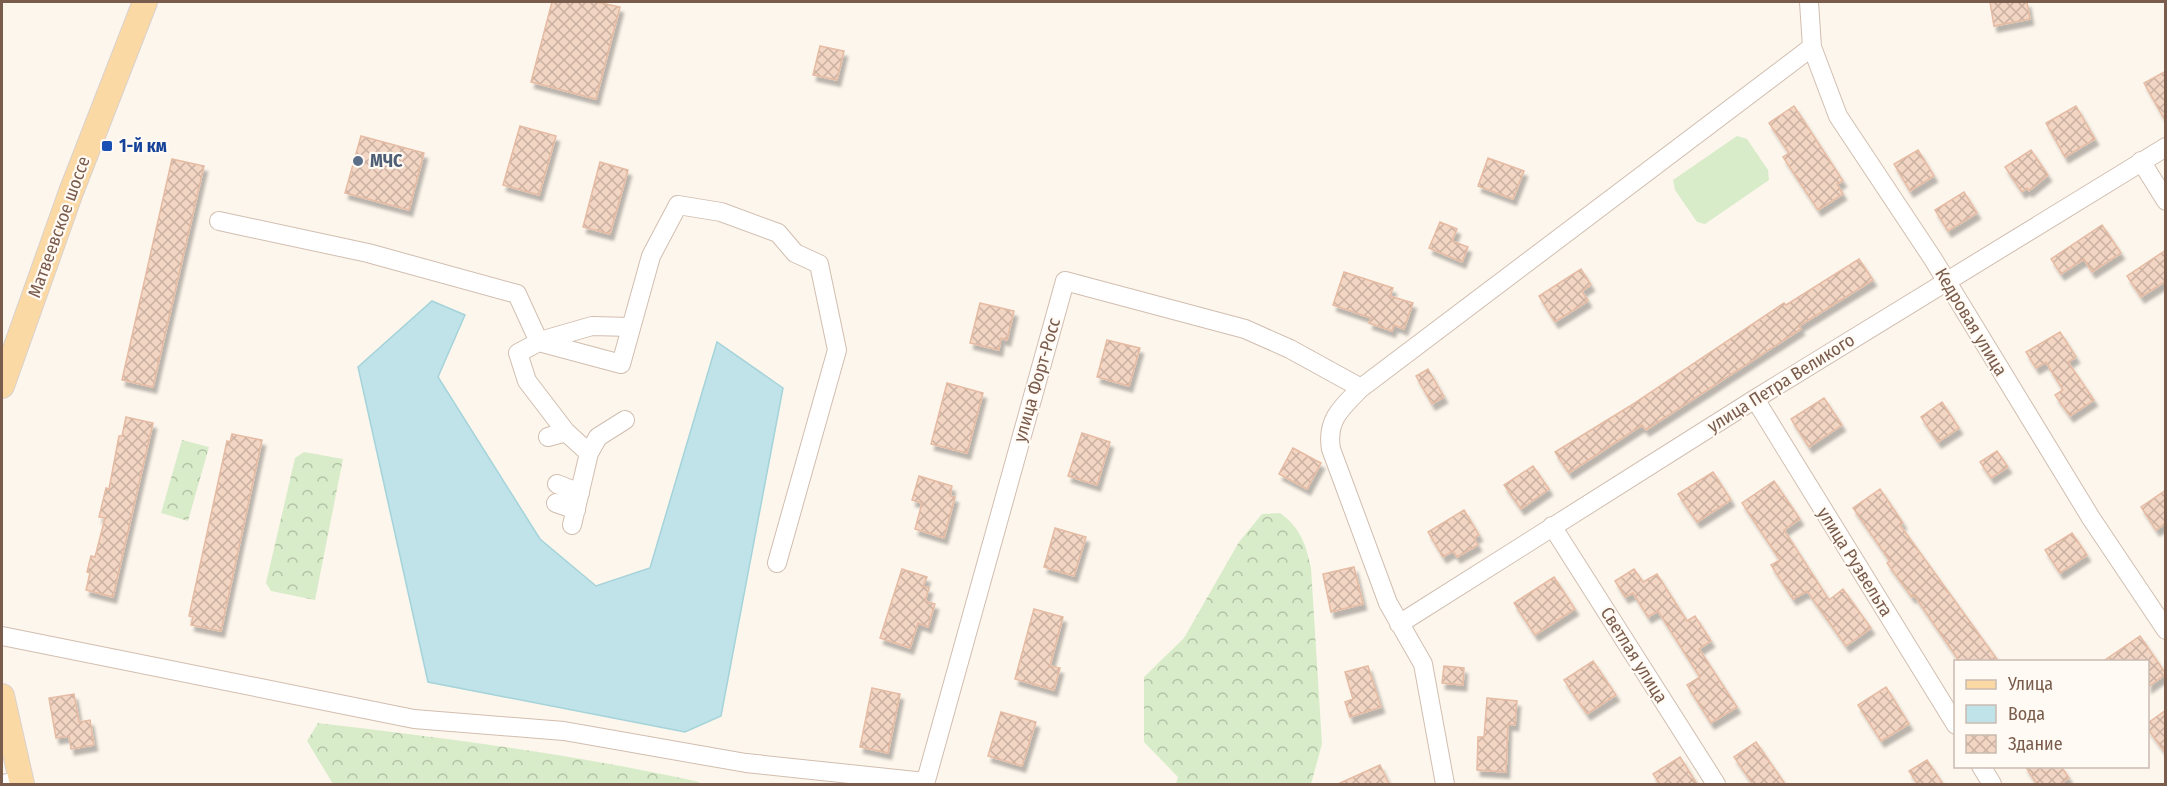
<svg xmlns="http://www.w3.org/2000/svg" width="2167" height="786" viewBox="0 0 2167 786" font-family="'Fira Sans Condensed',sans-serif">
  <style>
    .forest { fill: url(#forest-crowns) }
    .pitch { fill: #d8ecc9 }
    .water { fill: #bfe3e8; stroke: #a5d3da; stroke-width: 1.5 }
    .building { fill: url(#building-cross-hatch); stroke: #e6bba3; stroke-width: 1.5; filter: url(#shadow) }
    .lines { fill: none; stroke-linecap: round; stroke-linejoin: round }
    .minor-casing { stroke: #d1beb0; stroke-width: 20 }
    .major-casing { stroke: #dad1cd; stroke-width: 26 }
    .minor { stroke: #fff; stroke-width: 18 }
    .major { stroke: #fbd9a5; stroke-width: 24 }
    .transit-dot { fill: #1a4fb4; stroke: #fffaf3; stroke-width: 2 }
    .service-dot { fill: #5c6f8a; stroke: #fffaf3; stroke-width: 2 }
    .labels { text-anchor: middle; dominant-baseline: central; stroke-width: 4.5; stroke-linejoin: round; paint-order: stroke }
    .transit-label { font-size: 18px; font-weight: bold; fill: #164399; stroke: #fffaf3; text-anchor: start }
    .service-label { font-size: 18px; font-weight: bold; fill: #4e5e75; stroke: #fffaf3; text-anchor: start }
    .street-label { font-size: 18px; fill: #7a5c4d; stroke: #fffaf3 }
  </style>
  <defs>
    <pattern id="forest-crowns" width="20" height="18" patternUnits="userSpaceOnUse" patternTransform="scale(1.5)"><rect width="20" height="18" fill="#d8ecc9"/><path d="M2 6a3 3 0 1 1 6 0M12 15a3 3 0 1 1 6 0" fill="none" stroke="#b4c2a5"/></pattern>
    <pattern id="building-cross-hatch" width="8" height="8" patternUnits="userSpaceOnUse" patternTransform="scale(1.5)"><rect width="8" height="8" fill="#f3d5c3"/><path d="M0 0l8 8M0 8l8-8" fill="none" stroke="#cab0a1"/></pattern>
    <filter id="shadow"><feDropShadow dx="3.5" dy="6" stdDeviation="1.5" flood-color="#0004"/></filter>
  </defs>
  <rect width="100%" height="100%" fill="#fdf6ec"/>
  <!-- forest -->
  <path class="forest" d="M182,440L209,447L188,521L161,513Z
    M304,452L343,459L315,600L271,591L266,583L295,458Z
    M1280,513C1300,527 1306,544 1311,568L1322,744L1311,784H1176L1178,777L1144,742V677L1184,638L1239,542L1262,514Z
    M318,723C446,738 573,754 699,782V784H333L307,741Z"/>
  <!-- pitch -->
  <path class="pitch" d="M1737,136L1747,139L1768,170L1769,180L1705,224L1697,222L1675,190L1673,180Z"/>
  <!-- water -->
  <path class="water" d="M432,301L465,315L438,377L540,539L596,586L650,568L717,342L783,388L721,716L685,732L428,682L358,367Z"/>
  <!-- building -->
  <path class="building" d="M552,2H597L620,7L596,99L531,82Z
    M1990,2H2027L2030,19L1994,26Z
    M820,46L844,51L837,80L813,75Z
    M2166,71V122L2144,83Z
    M1794,106L1843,181L1837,184L1843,194L1818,210L1783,157L1789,153L1769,123Z
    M2076,106L2095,139L2065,157L2046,123Z
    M520,126L556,136L539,195L503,185Z
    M361,136L424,153L409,210L345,193Z
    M1918,150L1934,176L1910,191L1894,164Z
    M2031,150L2048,175L2029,191L2027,188L2022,192L2005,167Z
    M1488,158L1524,171L1513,199L1478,186Z
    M172,159L204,166L153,387L122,380Z
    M600,162L628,170L610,234L583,227Z
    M1964,192L1977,213L1948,231L1935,210Z
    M1440,222L1457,229L1452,241L1468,247L1462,262L1429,248Z
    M2102,225L2121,253L2092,272L2084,259L2061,274L2051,259Z
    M2166,250V281L2141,297L2127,276Z
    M1859,259L1873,280L1799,326L1801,329L1646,430L1642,425L1569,473L1555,452L1630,406L1784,303L1786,305Z
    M1581,269L1591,285L1582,291L1588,301L1555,322L1539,296Z
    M1344,272L1393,288L1390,296L1413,303L1404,329L1394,325L1392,331L1369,323L1371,318L1333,305Z
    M980,303L1014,311L1007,340L1001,338L999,350L970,343Z
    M2060,332L2076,357L2068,362L2094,400L2070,416L2055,395L2063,390L2046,362L2036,368L2026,352Z
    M1107,340L1140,348L1129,386L1097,377Z
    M1428,369L1444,397L1432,404L1416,376Z
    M947,383L983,393L967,453L931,444Z
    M1824,398L1842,425L1809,447L1791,419Z
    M1942,402L1959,428L1938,442L1921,417Z
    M126,417L153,423L113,597L86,590L90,573L87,572L91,556L95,557L105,518L99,517L106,488L109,489L119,436H122Z
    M1082,433L1110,442L1097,485L1068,476Z
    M232,434L262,440L221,631L191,625L193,617L189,616L227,441L230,442Z
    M1293,448L1321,463L1307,489L1279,474Z
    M1997,451L2008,467L1991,478L1980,462Z
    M1533,466L1549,489L1521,509L1504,485Z
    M1713,472L1731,500L1697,522L1678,494Z
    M919,476L952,486L950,496L955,497L944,538L915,529L922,503L912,500Z
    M1774,481L1800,519L1784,530L1829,600L1843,589L1871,628L1846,646L1807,591L1793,599L1771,565L1780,560L1742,503Z
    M1880,489L1903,523L1900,525L1999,662H1960L1914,595L1912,597L1887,563L1890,561L1853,508Z
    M2166,490V523L2156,530L2141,507Z
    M1464,510L1479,535L1474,538L1478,545L1457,557L1453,551L1443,557L1428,532Z
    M1055,528L1086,537L1074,576L1044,567Z
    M2072,533L2087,555L2060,573L2045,550Z
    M1354,567L1363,604L1331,612L1323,574Z
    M902,569L927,577L923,586L929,588L925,601L935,604L928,627L918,623L910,648L880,638Z
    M1634,569L1643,582L1657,574L1687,621L1695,616L1711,641L1699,649L1737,707L1711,723L1687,685L1700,677L1658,611L1648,617L1633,593L1625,597L1615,581Z
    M1554,577L1575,609L1535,635L1514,603Z
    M1034,609L1063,617L1050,666L1060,668L1054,690L1015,679Z
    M2140,636L2166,674L2148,687V662H2102Z
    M1593,661L1616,695L1587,714L1564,680Z
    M1368,666L1381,707L1350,717L1345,702L1353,699L1345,672Z
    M1444,666L1464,668L1463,685L1442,683Z
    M1886,687L1909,724L1881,741L1858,705Z
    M872,688L900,694L888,753L860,747Z
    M74,694L79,722L90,720L94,745L71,749L69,736L56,738L49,698Z
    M1487,698L1517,701L1515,725L1508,724L1506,772L1477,770L1478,737H1484Z
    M2166,710V754L2148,729V723Z
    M1001,712L1036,722L1022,766L988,756Z
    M1756,742L1785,784H1753L1734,757Z
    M1680,757L1697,784H1660L1653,774Z
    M1927,760L1943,784H1918L1909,771Z
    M1380,765L1389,784H1338Z
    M2025,766H2061L2069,778L2060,784H2037Z"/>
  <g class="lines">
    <!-- minor casing -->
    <g class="minor-casing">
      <path id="minor" d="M1809,2L1812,47L1838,116L1933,259L2091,518L2166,630
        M2141,161L2166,201
        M219,221L368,253L517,294L539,342L518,353L527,381L566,432L589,453L572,525
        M540,341L592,326L631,327
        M539,342L621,364L651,256L678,205L721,212L778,233L795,253L819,264L837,350L777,563
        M1755,399L1956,725
        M548,437L566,432
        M589,453L598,437L625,420
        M557,484L580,493
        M556,503L576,510
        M1552,526L1716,784
        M1399,624L1755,399L2166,147
        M2,636L414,719L564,731L746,763L925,782
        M1981,766L1992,784
        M2,784L22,781
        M925,784L1065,281L1245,329L1290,349L1361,388
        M1445,784L1423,664L1388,603L1331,449C1326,420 1342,407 1361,388L1812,47"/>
    </g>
    <!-- major casing -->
    <g class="major-casing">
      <path id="major" d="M2,386L71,192L145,2
        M2,696L22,784"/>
    </g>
    <!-- minor -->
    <use href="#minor" class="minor"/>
    <!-- major -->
    <use href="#major" class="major"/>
  </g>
  <!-- markers -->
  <rect class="transit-dot" x="101" y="140" width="12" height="12" rx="3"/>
  <circle class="service-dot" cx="358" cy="161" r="6"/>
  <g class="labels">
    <!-- transit labels -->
    <g class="transit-label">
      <text x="119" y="146">1-й км</text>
    </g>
    <!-- service labels -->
    <g class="service-label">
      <text x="370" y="161">МЧС</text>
    </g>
    <!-- street labels -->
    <g class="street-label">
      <text transform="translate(59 227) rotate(-70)">Матвеевское шоссе</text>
      <text transform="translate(1971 322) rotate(59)">Кедровая улица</text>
      <text transform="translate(1037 380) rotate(-74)">улица Форт-Росс</text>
      <text transform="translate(1781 383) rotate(-32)">улица Петра Великого</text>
      <text transform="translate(1855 562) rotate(58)">улица Рузвельта</text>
      <text transform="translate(1634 655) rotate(58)">Светлая улица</text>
    </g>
  </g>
  <!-- border -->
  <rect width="2167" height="786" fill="none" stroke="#7a5c4d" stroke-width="6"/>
  <!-- legend -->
  <rect x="1954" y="660" width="195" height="108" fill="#fffaf3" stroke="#cabbb1" stroke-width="1.5"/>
  <rect x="1966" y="680" width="30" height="9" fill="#fbd9a5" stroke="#cabbb1" stroke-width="1.5"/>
  <text x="2008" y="690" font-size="18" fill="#7a5c4d">Улица</text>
  <rect x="1966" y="705" width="30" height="18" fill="#bfe3e8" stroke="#cabbb1" stroke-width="1.5"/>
  <text x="2008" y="720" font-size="18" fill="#7a5c4d">Вода</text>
  <rect x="1966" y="735" width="30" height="18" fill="url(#building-cross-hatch)" stroke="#cabbb1" stroke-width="1.5"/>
  <text x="2008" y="750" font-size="18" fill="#7a5c4d">Здание</text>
</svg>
